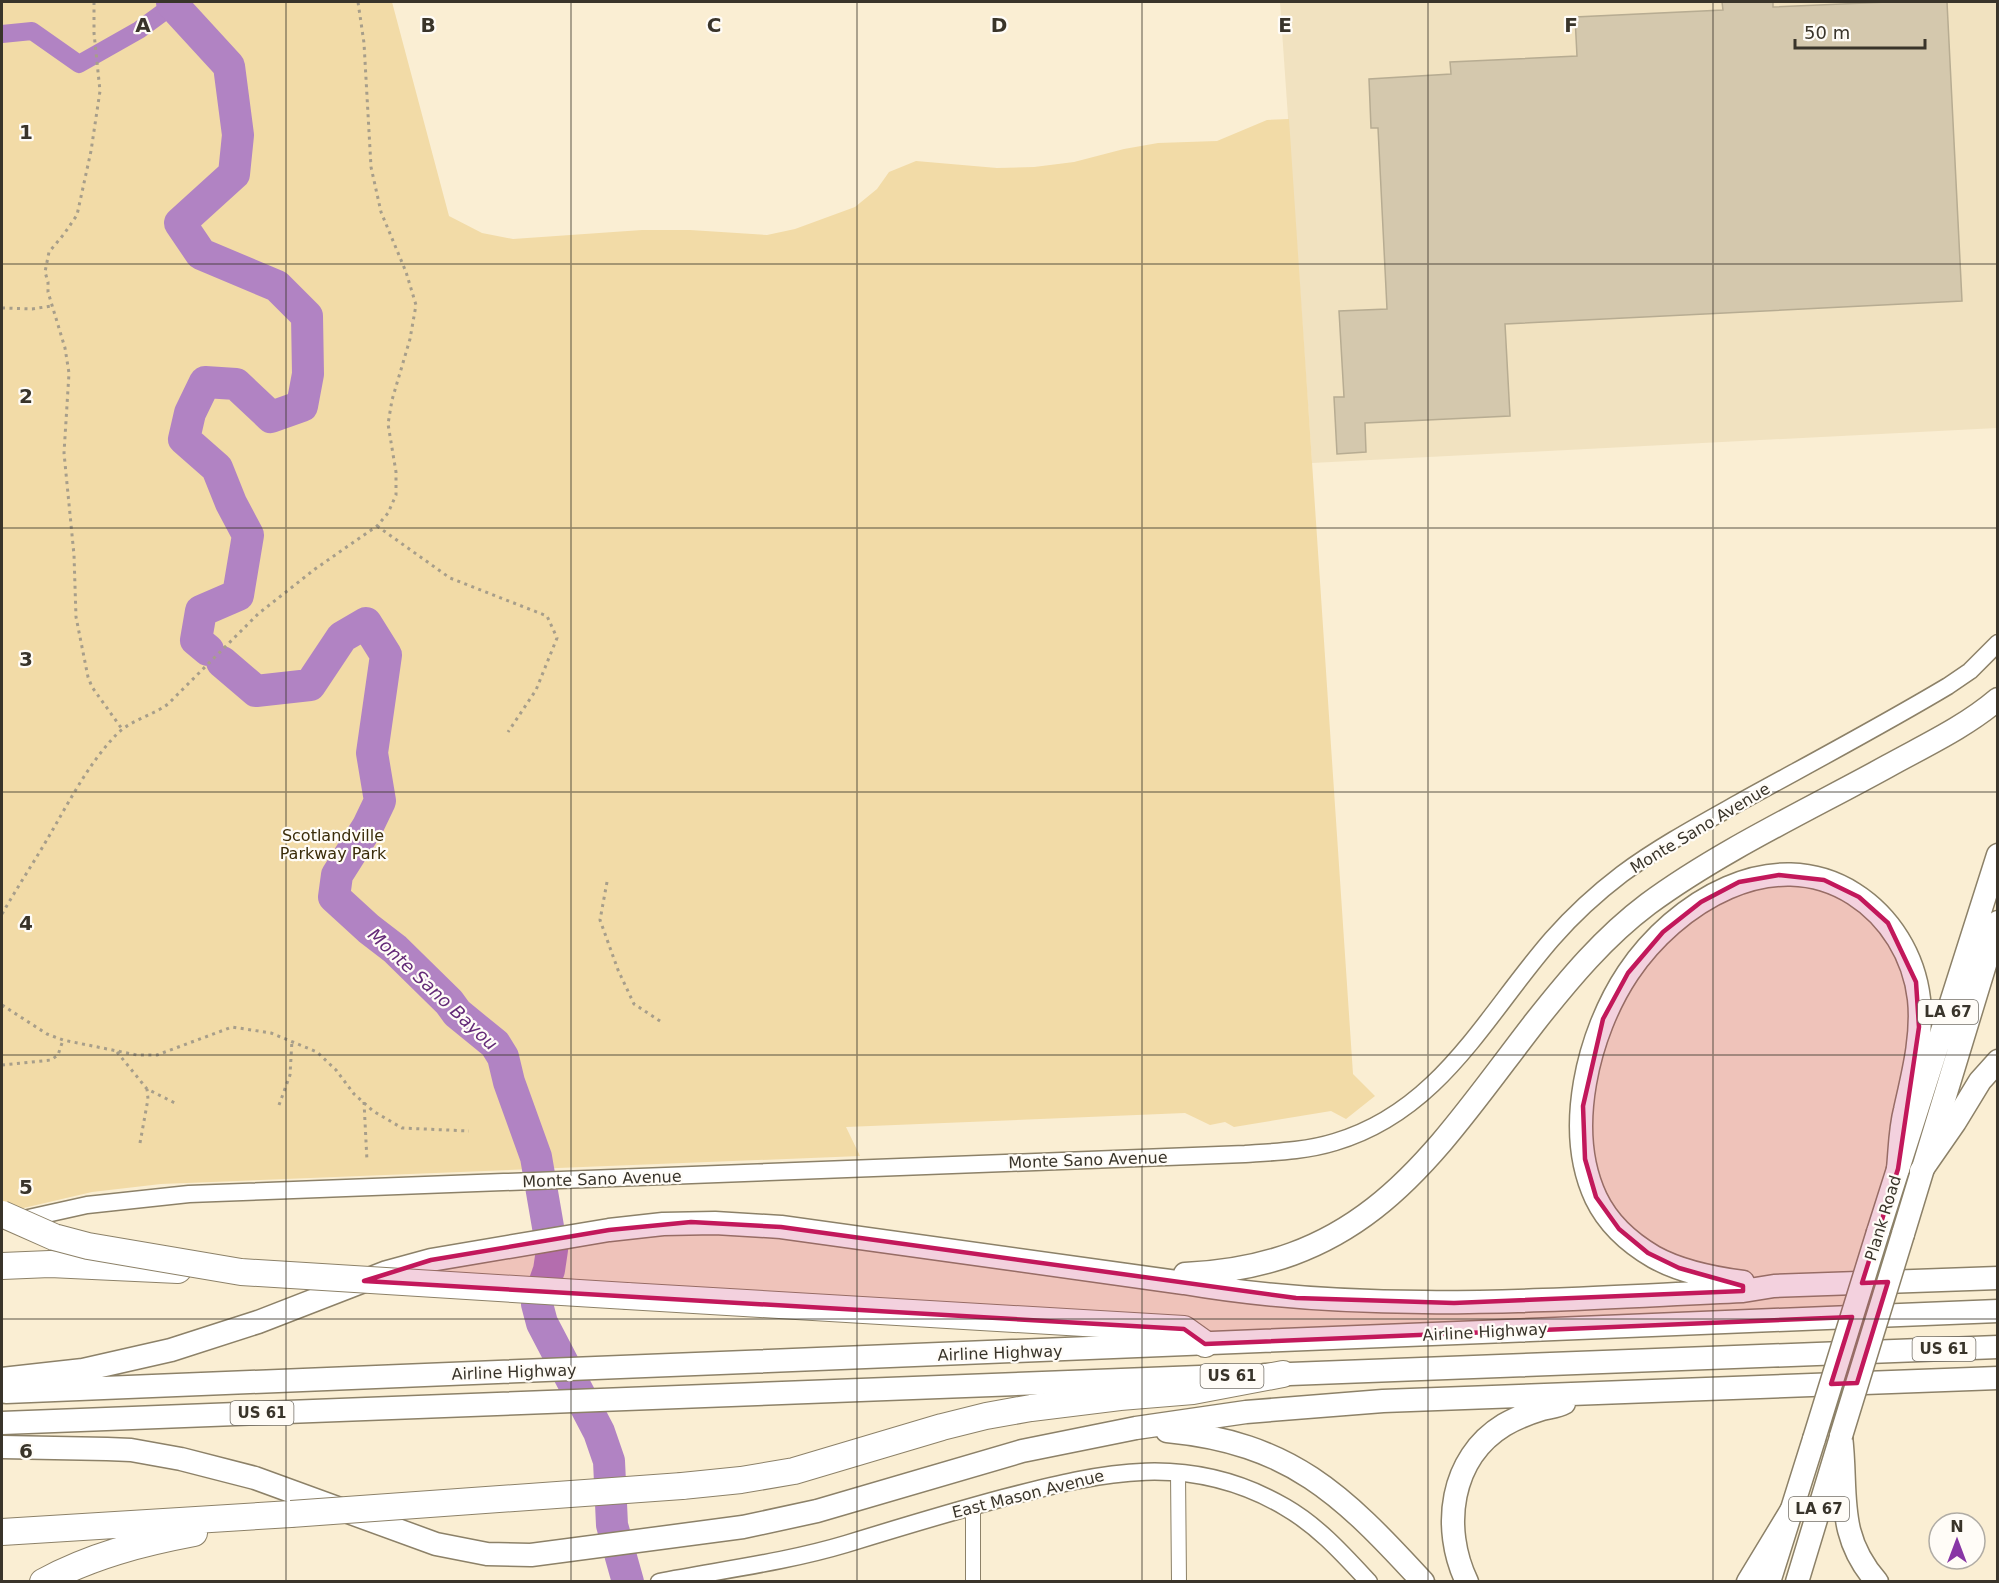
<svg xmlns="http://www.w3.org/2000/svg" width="1999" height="1583" viewBox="0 0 1999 1583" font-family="'DejaVu Sans',sans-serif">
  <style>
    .built { fill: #f1e2c0 }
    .green { fill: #f2dba7 }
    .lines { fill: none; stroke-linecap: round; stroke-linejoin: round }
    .canal { stroke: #b183c3; stroke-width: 18 }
    .river { stroke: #b183c3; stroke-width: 32 }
    .building { fill: #d4c8ad; stroke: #b7ac92; stroke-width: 1.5 }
    .minor-casing { stroke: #8c8168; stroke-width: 16 }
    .tertiary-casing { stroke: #8c8168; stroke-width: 19 }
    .primary-casing { stroke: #8c8168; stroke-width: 25 }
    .trunk-casing { stroke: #8c8168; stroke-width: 25 }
    .motorway-casing { stroke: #8c8168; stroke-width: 28 }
    .path { stroke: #a79e8a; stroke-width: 3; stroke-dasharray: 3 4.5; stroke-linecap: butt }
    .minor { stroke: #fff; stroke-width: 14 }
    .tertiary { stroke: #fff; stroke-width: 16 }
    .primary { stroke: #fff; stroke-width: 22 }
    .trunk { stroke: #fff; stroke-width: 22 }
    .motorway { stroke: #fff; stroke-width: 26 }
    .primary-bridge-casing { stroke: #8c8168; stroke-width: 25; stroke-linecap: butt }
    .motorway-bridge-casing { stroke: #8c8168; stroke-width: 28; stroke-linecap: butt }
    .primary-bridge { stroke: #fff; stroke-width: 22 }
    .motorway-bridge { stroke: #fff; stroke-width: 26 }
    .marked { fill: #c2185b; fill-opacity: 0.2; stroke: #c2185b; stroke-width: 4.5; stroke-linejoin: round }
    .grid { fill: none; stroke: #39342a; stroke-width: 1.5; stroke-opacity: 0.55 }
    .labels { text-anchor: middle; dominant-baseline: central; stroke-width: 4.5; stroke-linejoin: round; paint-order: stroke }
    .shield { fill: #fffcf7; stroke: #747068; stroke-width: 1.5 }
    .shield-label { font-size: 15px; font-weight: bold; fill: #39342a }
    .street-label { font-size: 16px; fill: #39342a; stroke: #fffcf7 }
    .park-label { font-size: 16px; fill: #3a2c09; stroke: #fffcf7 }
    .water-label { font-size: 18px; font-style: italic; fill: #642b78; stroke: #fffcf7 }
    .grid-label { font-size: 20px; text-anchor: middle; font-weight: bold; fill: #39342a; stroke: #fffcf7; stroke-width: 4.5; stroke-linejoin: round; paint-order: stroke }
  </style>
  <rect width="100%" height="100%" fill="#faeed3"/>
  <!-- built -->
  <path class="built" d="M1280,2H1997V428L1312,463Z"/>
  <!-- green -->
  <path class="green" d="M2,2H392L449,216L482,233L513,239L642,230H690L767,235L795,229L855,207L877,189L889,172L916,161L997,168L1034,167L1074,162L1124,149L1158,143L1217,141L1267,120L1289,119L1353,1074L1375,1096L1346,1119L1331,1111L1234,1127L1225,1122L1210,1125L1185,1113L846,1127L860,1156L161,1184L92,1192L2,1213Z"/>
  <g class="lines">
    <!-- canal -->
    <path class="canal" d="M2,34L32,31L79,64L139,30L173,5"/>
    <!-- river -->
    <path class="river" d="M172,2L173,5L229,66L238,135L234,174L180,223L201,254L277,286L307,316L308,374L302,406L271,417L236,384L205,382L190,413L184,439L217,468L231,503L248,535L238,595L201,611L196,640L208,650
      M222,662L256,691L310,685L342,637L366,623L386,655L372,753L380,801L368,826L337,875L334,897L369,929L395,949L449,1002L457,1013L495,1044L503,1057L509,1082L536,1157L552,1250L549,1270L537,1304L542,1323L599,1432L609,1461L612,1525L628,1582"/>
  </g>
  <!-- building -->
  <path class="building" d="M1722,2H1773V7L1888,2H1947L1962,301L1505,324L1510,416L1365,423L1366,452L1337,454L1334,397H1344L1339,311L1387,309L1378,128H1371L1369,79L1451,74L1450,62L1577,56L1575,17L1723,10Z"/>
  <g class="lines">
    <!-- minor casing -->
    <g class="minor-casing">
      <path id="minor" d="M1178,1472L1179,1582
        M973,1507V1582"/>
    </g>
    <!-- tertiary casing -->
    <g class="tertiary-casing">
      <path id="tertiary" d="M15,1221L87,1205L189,1194L1245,1154C1275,1152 1306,1151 1335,1142C1440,1111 1485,1016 1552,939C1573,915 1597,893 1622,874C1660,846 1701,824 1742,801C1811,763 1881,726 1948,686L1970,671L1998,643
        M659,1582C721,1570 786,1562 846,1544C898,1528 951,1512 1003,1498C1103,1472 1189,1451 1285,1507C1318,1526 1343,1554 1369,1582"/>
    </g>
    <!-- primary casing -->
    <g class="primary-casing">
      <path id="primary" d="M1878,1232L1998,855
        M1903,1234L1998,922
        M1769,1582L1814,1439
        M1797,1582L1841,1437"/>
    </g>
    <!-- trunk casing -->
    <g class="trunk-casing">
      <path id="trunk" d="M1921,1171L1955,1122L1980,1081L1998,1061
        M1185,1274C1369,1266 1433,1154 1535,1022C1569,979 1604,937 1648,904C1720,851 1810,809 1888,766C1926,745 1965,727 1998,699
        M1743,1282C1713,1278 1681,1272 1654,1257C1630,1243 1608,1223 1596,1198C1564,1130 1588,1033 1628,973C1675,903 1772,842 1854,894C1890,917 1914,956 1919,999C1923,1036 1913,1074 1905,1110C1900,1129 1900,1149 1898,1169
        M1265,1375L1998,1347
        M2,1379L83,1370L171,1350L258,1322L387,1272L431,1260L609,1230L663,1224L715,1223L781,1227L1184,1283C1369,1315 1557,1299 1743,1291L1774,1286L1998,1278
        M6,1392L1998,1311
        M2,1423L1226,1376
        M1167,1431C1291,1443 1342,1494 1423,1582
        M1841,1436C1848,1493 1835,1534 1877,1582
        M2,1447L107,1449L131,1450L181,1459L255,1478L436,1544L487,1554L531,1555L743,1527L817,1511L1022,1451L1136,1428L1246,1412L1383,1401L1998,1378
        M1467,1582C1441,1528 1450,1458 1504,1425C1516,1418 1529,1413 1542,1409C1549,1407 1557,1407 1564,1403
        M1748,1582L1791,1511"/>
    </g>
    <!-- motorway casing -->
    <g class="motorway-casing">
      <path id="motorway" d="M2,1266L50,1264L178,1270
        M627,1296L1184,1329L1205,1344
        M682,1486L741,1480L794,1471L942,1427L986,1416L1031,1408L1120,1397L1193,1391L1283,1374
        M2,1532L291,1514
        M43,1582C91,1556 141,1543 194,1533"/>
    </g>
    <!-- path -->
    <path class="path" d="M94,2V33L100,91L91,151L77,215L64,234L49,252L45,272L48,282V292L65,348L69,373L64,453L74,555L76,617L88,677L92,687L122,729
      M2,308L32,309L51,306
      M377,526L450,578L547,616L557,638L536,690L508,732
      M607,882L600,920L618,970L634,1004L663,1023
      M2,914C18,886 36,859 52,831C71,798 90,762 116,735C130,720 152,716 168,704L258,614L315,569L377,526L388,513L396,495V472L388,424L392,400L410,339L416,305L406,272L381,212L371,167L364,43L358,2
      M2,1005L47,1034L63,1040L137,1055H157L232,1027L271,1033L317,1052L336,1070L354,1094L373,1111L402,1128L469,1131
      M117,1052L147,1089L175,1103
      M2,1065L51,1060L58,1055L63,1040
      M364,1102L367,1161
      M279,1105L290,1075L292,1040
      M140,1143L148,1099L147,1089"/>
    <!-- minor -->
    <use href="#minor" class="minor"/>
    <!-- tertiary -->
    <use href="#tertiary" class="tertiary"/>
    <!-- primary -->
    <use href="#primary" class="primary"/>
    <!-- trunk -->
    <use href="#trunk" class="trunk"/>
    <!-- motorway -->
    <use href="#motorway" class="motorway"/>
    <!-- primary-bridge casing -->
    <g class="primary-bridge-casing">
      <path id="primary-bridge" d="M1841,1436L1903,1234
        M1814,1439L1878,1232"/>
    </g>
    <!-- motorway-bridge casing -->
    <g class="motorway-bridge-casing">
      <path id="motorway-bridge" d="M2,1214L54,1237L88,1246L241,1272L627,1296
        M291,1514L682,1486"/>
    </g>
    <!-- primary-bridge -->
    <use href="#primary-bridge" class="primary-bridge"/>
    <!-- motorway-bridge -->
    <use href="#motorway-bridge" class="motorway-bridge"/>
  </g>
  <!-- marked area -->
  <path class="marked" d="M1779,875L1824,880L1859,897L1888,923L1916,982L1919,1027L1898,1169L1862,1283L1888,1282L1857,1383L1831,1384L1852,1317L1205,1344L1184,1329L364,1281L431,1260L609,1230L691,1222L781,1227L1296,1298L1454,1303L1743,1291V1286L1679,1268L1648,1253L1619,1229L1596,1197L1585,1159L1583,1106L1603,1019L1628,973L1663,932L1701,902L1739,882Z"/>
  <!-- grid -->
  <path class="grid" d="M286,2V1582M571,2V1582M857,2V1582M1142,2V1582M1428,2V1582M1713,2V1582M2,264H1998M2,528H1998M2,792H1998M2,1055H1998M2,1319H1998"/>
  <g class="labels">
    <!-- shield labels -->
    <g class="shield">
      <rect x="1918" y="1000" width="60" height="24" rx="4.5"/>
      <rect x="1912.5" y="1337" width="63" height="24" rx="4.5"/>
      <rect x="1200.5" y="1364" width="63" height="24" rx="4.5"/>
      <rect x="230.5" y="1401" width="63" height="24" rx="4.5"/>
      <rect x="1789" y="1497" width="60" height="24" rx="4.5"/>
    </g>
    <g class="shield-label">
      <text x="1948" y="1012">LA 67</text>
      <text x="1944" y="1349">US 61</text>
      <text x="1232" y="1376">US 61</text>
      <text x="262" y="1413">US 61</text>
      <text x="1819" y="1509">LA 67</text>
    </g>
    <!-- street labels -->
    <g class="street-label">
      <text transform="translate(1700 828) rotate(-31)">Monte Sano Avenue</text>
      <text transform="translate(1088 1160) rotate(-2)">Monte Sano Avenue</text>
      <text transform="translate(602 1179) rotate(-2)">Monte Sano Avenue</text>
      <text transform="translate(1883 1218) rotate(-73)">Plank Road</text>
      <text transform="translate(1485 1332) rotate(-3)">Airline Highway</text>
      <text transform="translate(1000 1353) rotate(-2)">Airline Highway</text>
      <text transform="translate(514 1372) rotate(-2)">Airline Highway</text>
      <text transform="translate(1028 1494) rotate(-14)">East Mason Avenue</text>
    </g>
    <!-- park labels -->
    <g class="park-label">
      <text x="333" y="835">Scotlandville<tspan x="333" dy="18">Parkway Park</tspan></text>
    </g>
    <!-- water labels -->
    <g class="water-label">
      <text transform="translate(433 989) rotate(43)">Monte Sano Bayou</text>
    </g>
  </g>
  <g class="grid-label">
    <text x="143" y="32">A</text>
    <text x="428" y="32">B</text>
    <text x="714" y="32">C</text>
    <text x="999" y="32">D</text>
    <text x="1285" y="32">E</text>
    <text x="1571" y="32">F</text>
    <text x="26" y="139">1</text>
    <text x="26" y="403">2</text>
    <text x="26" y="666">3</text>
    <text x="26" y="930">4</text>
    <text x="26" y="1194">5</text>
    <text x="26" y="1458">6</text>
  </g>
  <!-- border -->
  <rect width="1999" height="1583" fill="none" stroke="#39342a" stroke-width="6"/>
  <!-- north arrow -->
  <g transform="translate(1957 1541)"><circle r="28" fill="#fffcf7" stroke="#b0aca5" stroke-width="1.5"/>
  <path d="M0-4.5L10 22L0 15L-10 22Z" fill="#8836a5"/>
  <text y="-9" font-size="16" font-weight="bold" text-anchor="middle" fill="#39342a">N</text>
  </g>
  <!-- scale -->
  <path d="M1795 39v9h130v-9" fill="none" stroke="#39342a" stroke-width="3"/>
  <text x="1804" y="39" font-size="18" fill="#39342a" stroke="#fffcf7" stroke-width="4.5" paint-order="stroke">50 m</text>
</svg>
